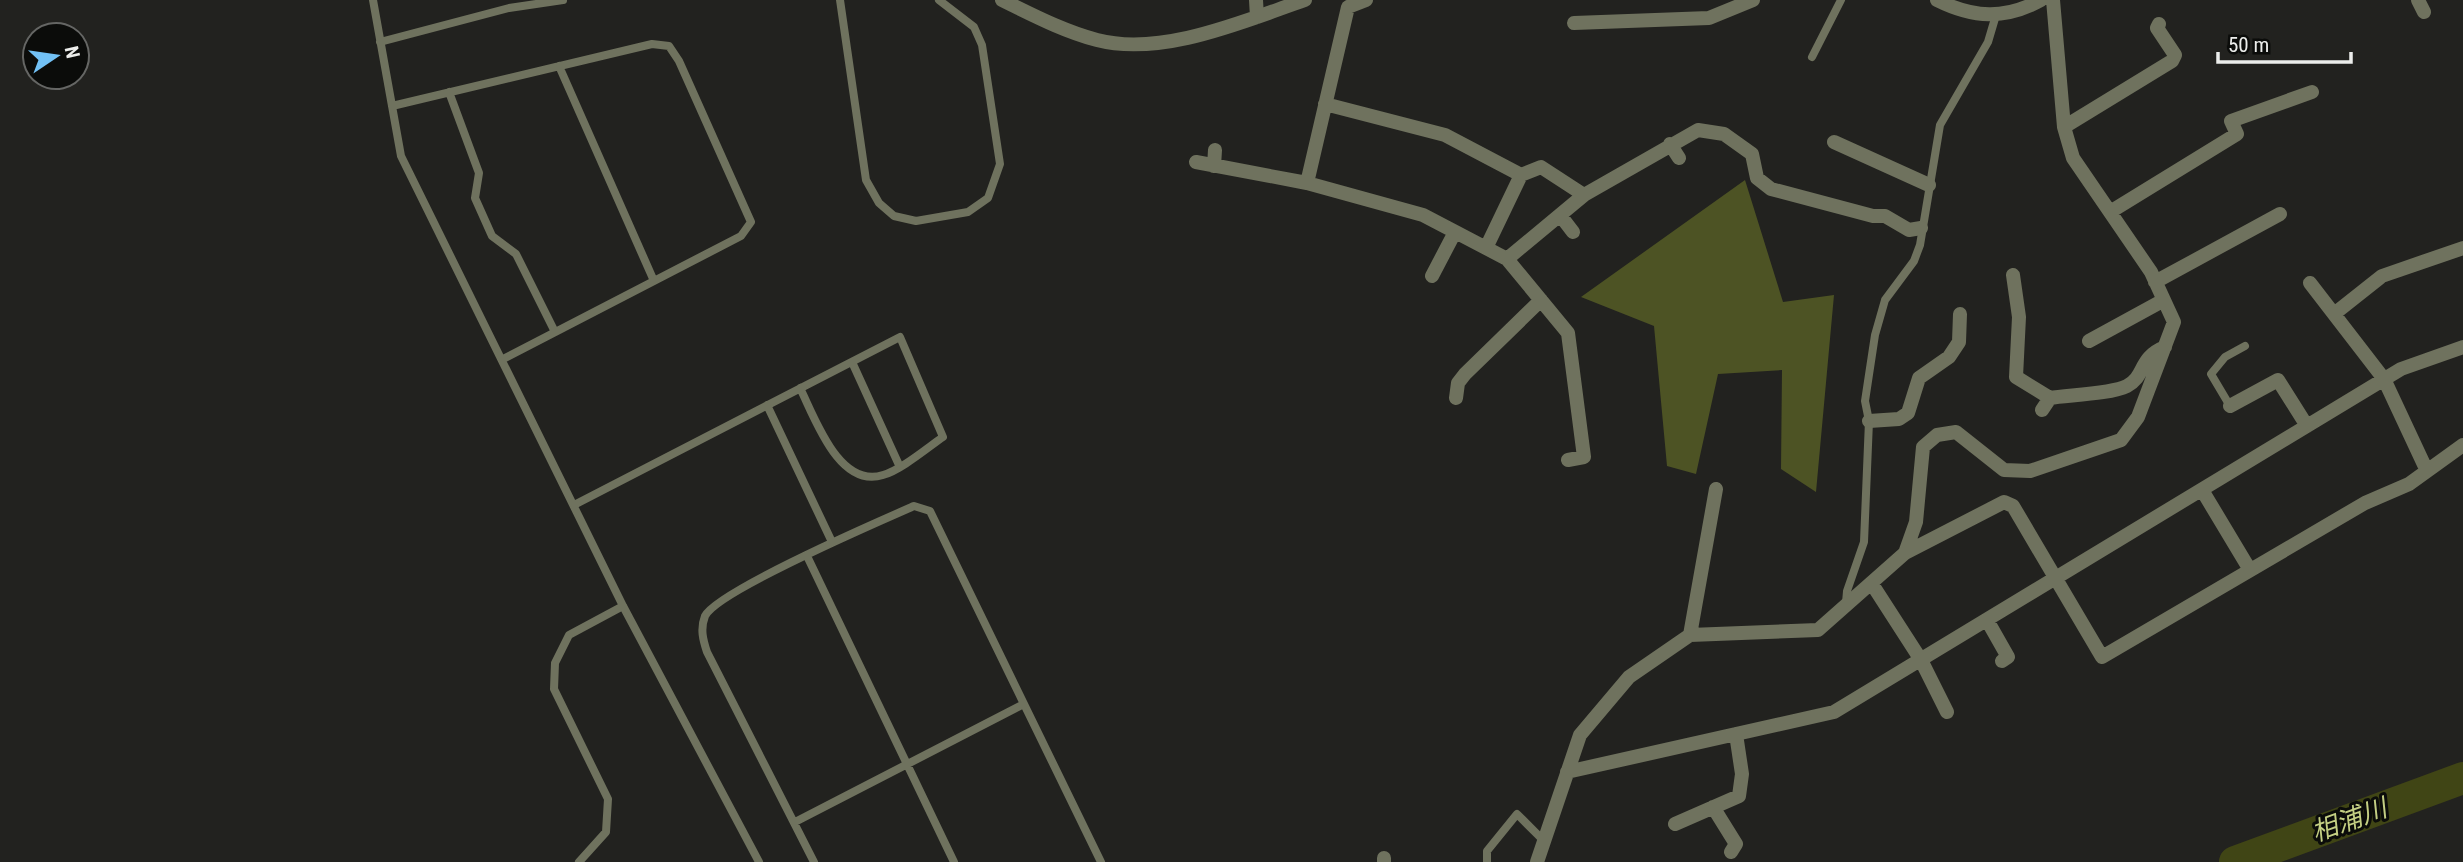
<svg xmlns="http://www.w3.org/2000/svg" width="2463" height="862" viewBox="0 0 2463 862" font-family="'Roboto Condensed','Noto Sans JP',sans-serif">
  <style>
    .forest { fill: #4d5324 }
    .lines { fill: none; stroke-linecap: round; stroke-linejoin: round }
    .river { stroke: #404515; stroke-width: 32 }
    .service { stroke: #6f725e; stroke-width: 8 }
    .minor { stroke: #6f725e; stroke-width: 14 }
    .labels { text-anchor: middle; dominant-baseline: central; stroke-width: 6; stroke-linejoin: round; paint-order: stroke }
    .water-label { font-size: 26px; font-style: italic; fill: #c4cf83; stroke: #0b0c0a }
  </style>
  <rect width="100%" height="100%" fill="#22221f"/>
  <!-- forest -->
  <path class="forest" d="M1745,180L1783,302L1834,295L1816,492L1781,469L1782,370L1718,374L1696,474L1667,466L1654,326L1581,297Z"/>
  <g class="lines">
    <!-- river -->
    <path class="river" d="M2235,862L2463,778"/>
    <!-- service -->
    <path class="service" d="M373,0L401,156L623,606L759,862
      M840,0L866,180L879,203L894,216L916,221L968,212L988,198L1000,164L982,45L974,27L939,0
      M380,42L509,8L563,0
      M1812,57L1841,0
      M559,66L654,281
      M449,92L479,173L475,198L492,236L516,254L555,332
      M392,106L652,44L669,46L679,61L751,222L741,236L503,359
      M852,362L899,465
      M767,405L832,542
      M2230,406L2211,374L2225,357L2245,346
      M574,505L900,337L943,437C927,448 901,470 883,475C839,489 815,418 800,388
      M807,556L954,862
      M1846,603L1847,591L1864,542L1869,421L1865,401L1875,335L1885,300L1914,261L1920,245L1940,125L1988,42L1996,15
      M795,822L1022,705
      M579,862L606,832L608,799L554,689L555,663L569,635L623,606
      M814,862L707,652C703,640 700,629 705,616C717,591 880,521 914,506L930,511L1101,862
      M1487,862V851L1517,814L1544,841"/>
    <!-- minor -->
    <path class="minor" d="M1002,0C1033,15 1063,31 1097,40C1162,57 1244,21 1305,0
      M1256,0L1257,17
      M1937,0C1973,18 2005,20 2041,0
      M2418,0L2424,12
      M1574,23L1709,18L1753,0
      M1325,104L1445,135L1521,175L1486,248
      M2064,127L2172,61L2175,55L2157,28L2159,24
      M1834,142L1929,185
      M1670,144L1679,158
      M1196,162L1307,183L1348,7L1366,0
      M1214,166L1215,150
      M1521,175L1541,167L1584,195L1698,130L1724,134L1752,154L1757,178L1771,189L1873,216H1885L1909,230L1921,228
      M1307,183L1423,215L1507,259L1568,333L1584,457L1568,460
      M2110,212L2237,134L2231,121L2312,92
      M1560,215L1573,232
      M1507,259L1584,195
      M2013,275L2019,317L2016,377L2050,398
      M1432,276L1455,232
      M2155,282L2280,214
      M2310,283L2384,379L2427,471
      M2334,314L2382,276L2463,248
      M2089,341L2164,300
      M1456,398L1458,383L1465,374L1541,300
      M2230,406L2278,380L2307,426
      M2042,410L2050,398C2069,395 2111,394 2127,386C2146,376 2138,358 2165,347
      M1869,421L1899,419L1908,413L1919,378L1949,357L1959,342L1960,314
      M2202,490L2250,570
      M1905,553L2004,502L2013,506L2102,657L2365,503L2409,484L2463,445
      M1872,584L1921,660L1947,712
      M1987,620L2008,657L2002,661
      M1690,635L1716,489
      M1567,772L1834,712L2401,369L2463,347
      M1713,807L1736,844L1731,852
      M1675,824L1739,796L1742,774L1736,734
      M1384,862V858
      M1537,862L1580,735L1629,677L1690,635L1818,630L1905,553L1916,522L1923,447L1937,435L1956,432L2004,470L2030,471L2121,440L2138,417L2174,322L2151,272L2073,158L2064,127L2053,0"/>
  </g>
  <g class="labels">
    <!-- water labels -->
    <g class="water-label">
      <text transform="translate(2349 820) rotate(-20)">相浦川</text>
    </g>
  </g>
  <!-- north arrow -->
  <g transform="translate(56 56) rotate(77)"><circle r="33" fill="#0b0c0a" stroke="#656664" stroke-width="2"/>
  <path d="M0-5L12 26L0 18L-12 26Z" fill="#72c1f5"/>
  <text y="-10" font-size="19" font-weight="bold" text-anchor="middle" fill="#ecedeb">N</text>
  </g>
  <!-- scale -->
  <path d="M2218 52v10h133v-10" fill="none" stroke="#ecedeb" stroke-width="3.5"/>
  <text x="2228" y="52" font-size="21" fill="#ecedeb" stroke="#0b0c0a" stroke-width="5" paint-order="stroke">50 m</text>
</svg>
